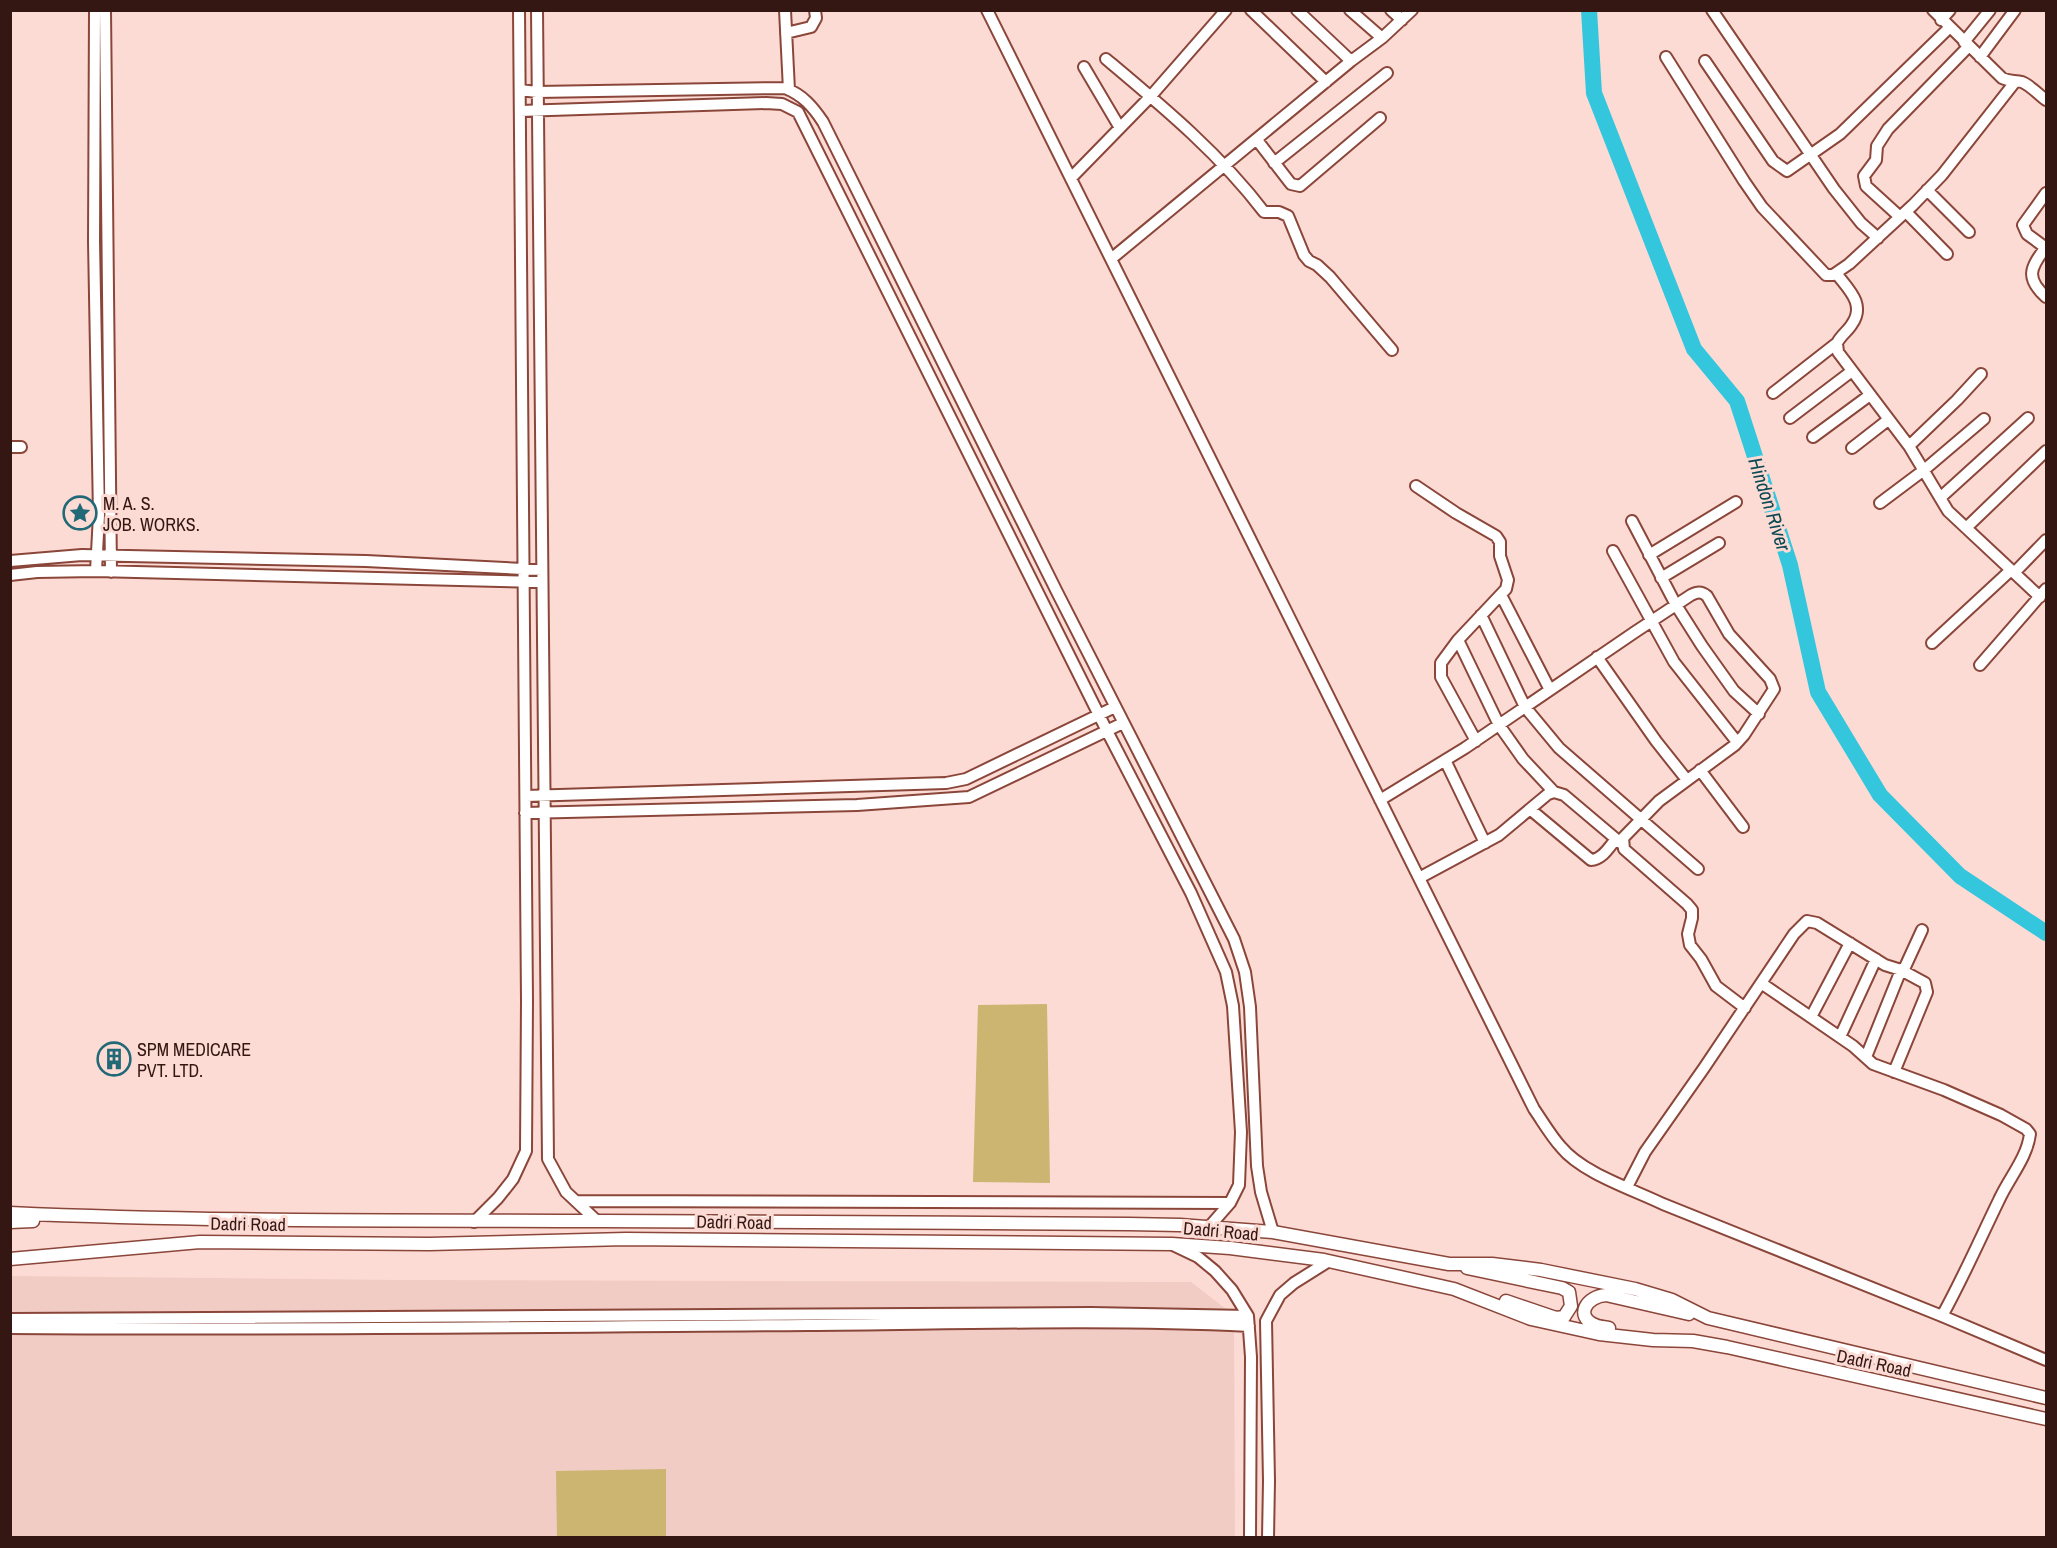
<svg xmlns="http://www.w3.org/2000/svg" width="2057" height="1548" viewBox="0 0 2057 1548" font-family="'Archivo Narrow',sans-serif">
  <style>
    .built { fill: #f0ccc5 }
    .green { fill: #ccb471 }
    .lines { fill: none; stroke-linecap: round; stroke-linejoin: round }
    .river { stroke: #34c6dd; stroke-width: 16 }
    .minor-casing { stroke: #8b463a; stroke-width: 14 }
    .major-casing { stroke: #8b463a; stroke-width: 15 }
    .minor { stroke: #fff; stroke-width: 10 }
    .major { stroke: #fff; stroke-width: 12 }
    .labels { text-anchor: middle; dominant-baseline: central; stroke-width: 6; stroke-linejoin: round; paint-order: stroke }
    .poi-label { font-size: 18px; fill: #341712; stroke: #fddbd5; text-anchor: start }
    .street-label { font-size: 18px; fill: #341712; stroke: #fddbd5 }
    .water-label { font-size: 20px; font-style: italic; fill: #0b4953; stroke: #fddbd5 }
  </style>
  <rect width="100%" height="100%" fill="#fddbd5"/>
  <!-- built -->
  <path class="built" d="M11,1276L401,1280L1191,1282L1234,1315L1235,1537L11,1538Z"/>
  <!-- green -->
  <path class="green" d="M1047,1004L1050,1183L973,1182L978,1005Z
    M666,1469V1537H557L556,1471Z"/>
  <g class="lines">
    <!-- river -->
    <path class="river" d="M1589,10L1594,93L1694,349L1737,401L1790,565L1818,692L1880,795L1960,876L2046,933"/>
    <!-- minor casing -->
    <g class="minor-casing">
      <path id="minor" d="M95,10L94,241L99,515L96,571
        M105,10L111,572
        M537,10L548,1159L566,1192L597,1221
        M785,10L789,90
        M987,10L1534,1109C1543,1122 1551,1136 1561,1147C1582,1173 1632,1189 1663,1204L1942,1316L2046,1360
        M1251,10L1326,82
        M1297,10L1351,61
        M1350,10L1382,38
        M1391,10L1402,20
        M1712,10L1834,189L1861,223L1878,238
        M1933,10L2002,78C2010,82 2015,80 2022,82C2030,85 2039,95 2046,100
        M1941,20L1950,10
        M786,33L811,27L816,18L815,10
        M1964,42L1990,10
        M1666,57L1744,181L1762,207L1826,275H1833L1849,264L1913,205L1942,175L2015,82
        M1980,57L2015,10
        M1106,59C1162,106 1219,153 1264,212H1279L1288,216L1304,255L1309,261L1317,265L1330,277L1392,350
        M1705,61L1773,161L1787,171L1840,134L1949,28
        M1084,67L1120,128
        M520,90L537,92L785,88C803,95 813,107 823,122L1057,592L1234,939L1245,972L1250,1007L1257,1166L1261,1192L1273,1232
        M520,111L766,103L782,104L798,112L1107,731L1191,893L1226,972L1233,1006L1241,1132L1239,1185L1230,1203L1209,1227
        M1257,140L1291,184L1300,186L1380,118
        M1274,163L1387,73
        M1071,178L1151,96L1226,10
        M1927,190L1969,232
        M1906,212L1947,254
        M1900,217L1866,186L1864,176L1876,160L1877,146L1888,129L1969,46
        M2046,247C2030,268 2025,278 2046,297
        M2046,248L2027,234L2023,225L2046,193
        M1111,259L1351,61L1382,38L1412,10
        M1836,273C1848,289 1866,304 1852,324C1848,331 1841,335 1837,343L1838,352L1909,446L1948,511L2040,597
        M1773,393L1837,343
        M1790,418L1852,371
        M1813,437L1870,395
        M1909,446L1957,400L1981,374
        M10,447H21
        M1852,448L1888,420
        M1416,486L1456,513L1496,536L1500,542V556L1508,580L1506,589L1458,640L1441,663V677L1476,741
        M1940,498L2028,418
        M1880,503L1924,470L1984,419
        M1632,521L1676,605L1702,646L1734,691L1759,714
        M1966,528L2046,451
        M1613,551L1674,662L1737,742
        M1649,555L1736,502
        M10,561L82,555L366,561L542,570
        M2014,573L2046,540
        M10,575L37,572L96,571L542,582
        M1661,578L1719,543
        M1501,595L1550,690
        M1481,615L1525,707L1559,748L1698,869
        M1458,640L1499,725L1523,759L1554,792
        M1932,643L2011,570
        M1597,657L1656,741L1687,780
        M1980,665L2046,589
        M1445,760L1485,843
        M1700,770L1743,827
        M526,796L946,783L966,779L1115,707
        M1380,800L1465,748L1635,632L1691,595C1697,592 1701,591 1707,596L1729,634L1770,679L1774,689L1744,735L1735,745L1659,801L1623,838L1624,849L1687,904L1692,910V918L1688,934L1690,945L1701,959L1716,986L1745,1008
        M1531,810L1591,860C1602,860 1609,847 1616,839
        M525,813L857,805L969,797L1123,723
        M1419,878L1499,835L1548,794L1554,792L1564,795L1622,844
        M1761,983L1853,1046L1873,1064L1944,1090L2001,1115L2026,1129L2030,1134C2027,1158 2009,1178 1999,1200C1980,1239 1963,1278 1942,1316
        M1811,1017L1850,943
        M1840,1037L1876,959
        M1866,1057L1901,970L1925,983L1927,992L1894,1072
        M1627,1187L1645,1152L1704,1068L1794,934L1807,921L1817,923L1885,965L1901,970L1905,967L1922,930
        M576,1201L1230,1203
        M474,1222L498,1198L513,1179L526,1151L527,1001L519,10
        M1175,1246L1198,1257L1215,1271L1232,1290L1248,1316L1251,1357L1250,1538
        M10,1319L1091,1313L1248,1316
        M10,1328C276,1330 542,1327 807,1325C954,1324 1102,1319 1249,1326
        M1268,1538L1269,1481L1266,1321L1280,1295L1294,1283L1329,1261"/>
    </g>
    <!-- major casing -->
    <g class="major-casing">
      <path id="major" d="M10,1213C207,1222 404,1220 601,1221C777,1221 953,1223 1129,1224L1180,1225L1273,1232L1449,1264H1492L1541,1270L1635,1289L1672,1300L1708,1318L2046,1398
        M10,1222L33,1221
        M10,1259L200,1242L429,1244L626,1239L1172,1244L1230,1248L1324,1260L1454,1289L1531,1319L1599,1334L1653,1340L1693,1341L1727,1347L2046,1419
        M1467,1268L1562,1288L1569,1292L1571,1306L1564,1317L1556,1318L1506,1301
        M1609,1328C1605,1327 1599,1327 1595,1325C1574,1316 1587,1296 1606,1295L1689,1314"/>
    </g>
    <!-- minor -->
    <use href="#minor" class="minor"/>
    <!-- major -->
    <use href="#major" class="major"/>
  </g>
  <!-- icons -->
  <defs>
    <g id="sight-ring" transform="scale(1.725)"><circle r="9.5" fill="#fddbd5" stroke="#216976" stroke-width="1.5"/><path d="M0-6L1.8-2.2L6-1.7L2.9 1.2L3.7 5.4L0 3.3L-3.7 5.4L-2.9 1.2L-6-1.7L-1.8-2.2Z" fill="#216976"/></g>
    <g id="building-ring" transform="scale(1.725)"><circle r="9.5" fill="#fddbd5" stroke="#216976" stroke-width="1.5"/><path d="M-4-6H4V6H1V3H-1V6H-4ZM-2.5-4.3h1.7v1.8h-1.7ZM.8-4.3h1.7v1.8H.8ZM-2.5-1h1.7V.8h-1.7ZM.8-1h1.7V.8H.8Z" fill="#216976"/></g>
  </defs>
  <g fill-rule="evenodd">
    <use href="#sight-ring" x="80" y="513"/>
    <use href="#building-ring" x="114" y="1059"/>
  </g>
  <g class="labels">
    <!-- poi labels -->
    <g class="poi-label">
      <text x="103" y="503">M. A. S.<tspan x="103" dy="21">JOB. WORKS.</tspan></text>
      <text x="137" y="1049">SPM MEDICARE<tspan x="137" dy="21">PVT. LTD.</tspan></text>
    </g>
    <!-- street labels -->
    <g class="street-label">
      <text transform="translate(734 1222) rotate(1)">Dadri Road</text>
      <text transform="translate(248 1224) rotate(1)">Dadri Road</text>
      <text transform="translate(1221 1231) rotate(5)">Dadri Road</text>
      <text transform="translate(1874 1363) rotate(12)">Dadri Road</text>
    </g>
    <!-- water labels -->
    <g class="water-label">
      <text transform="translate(1770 504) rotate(72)">Hindon River</text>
    </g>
  </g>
  <!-- border -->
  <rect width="2057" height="1548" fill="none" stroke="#341712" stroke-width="24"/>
</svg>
